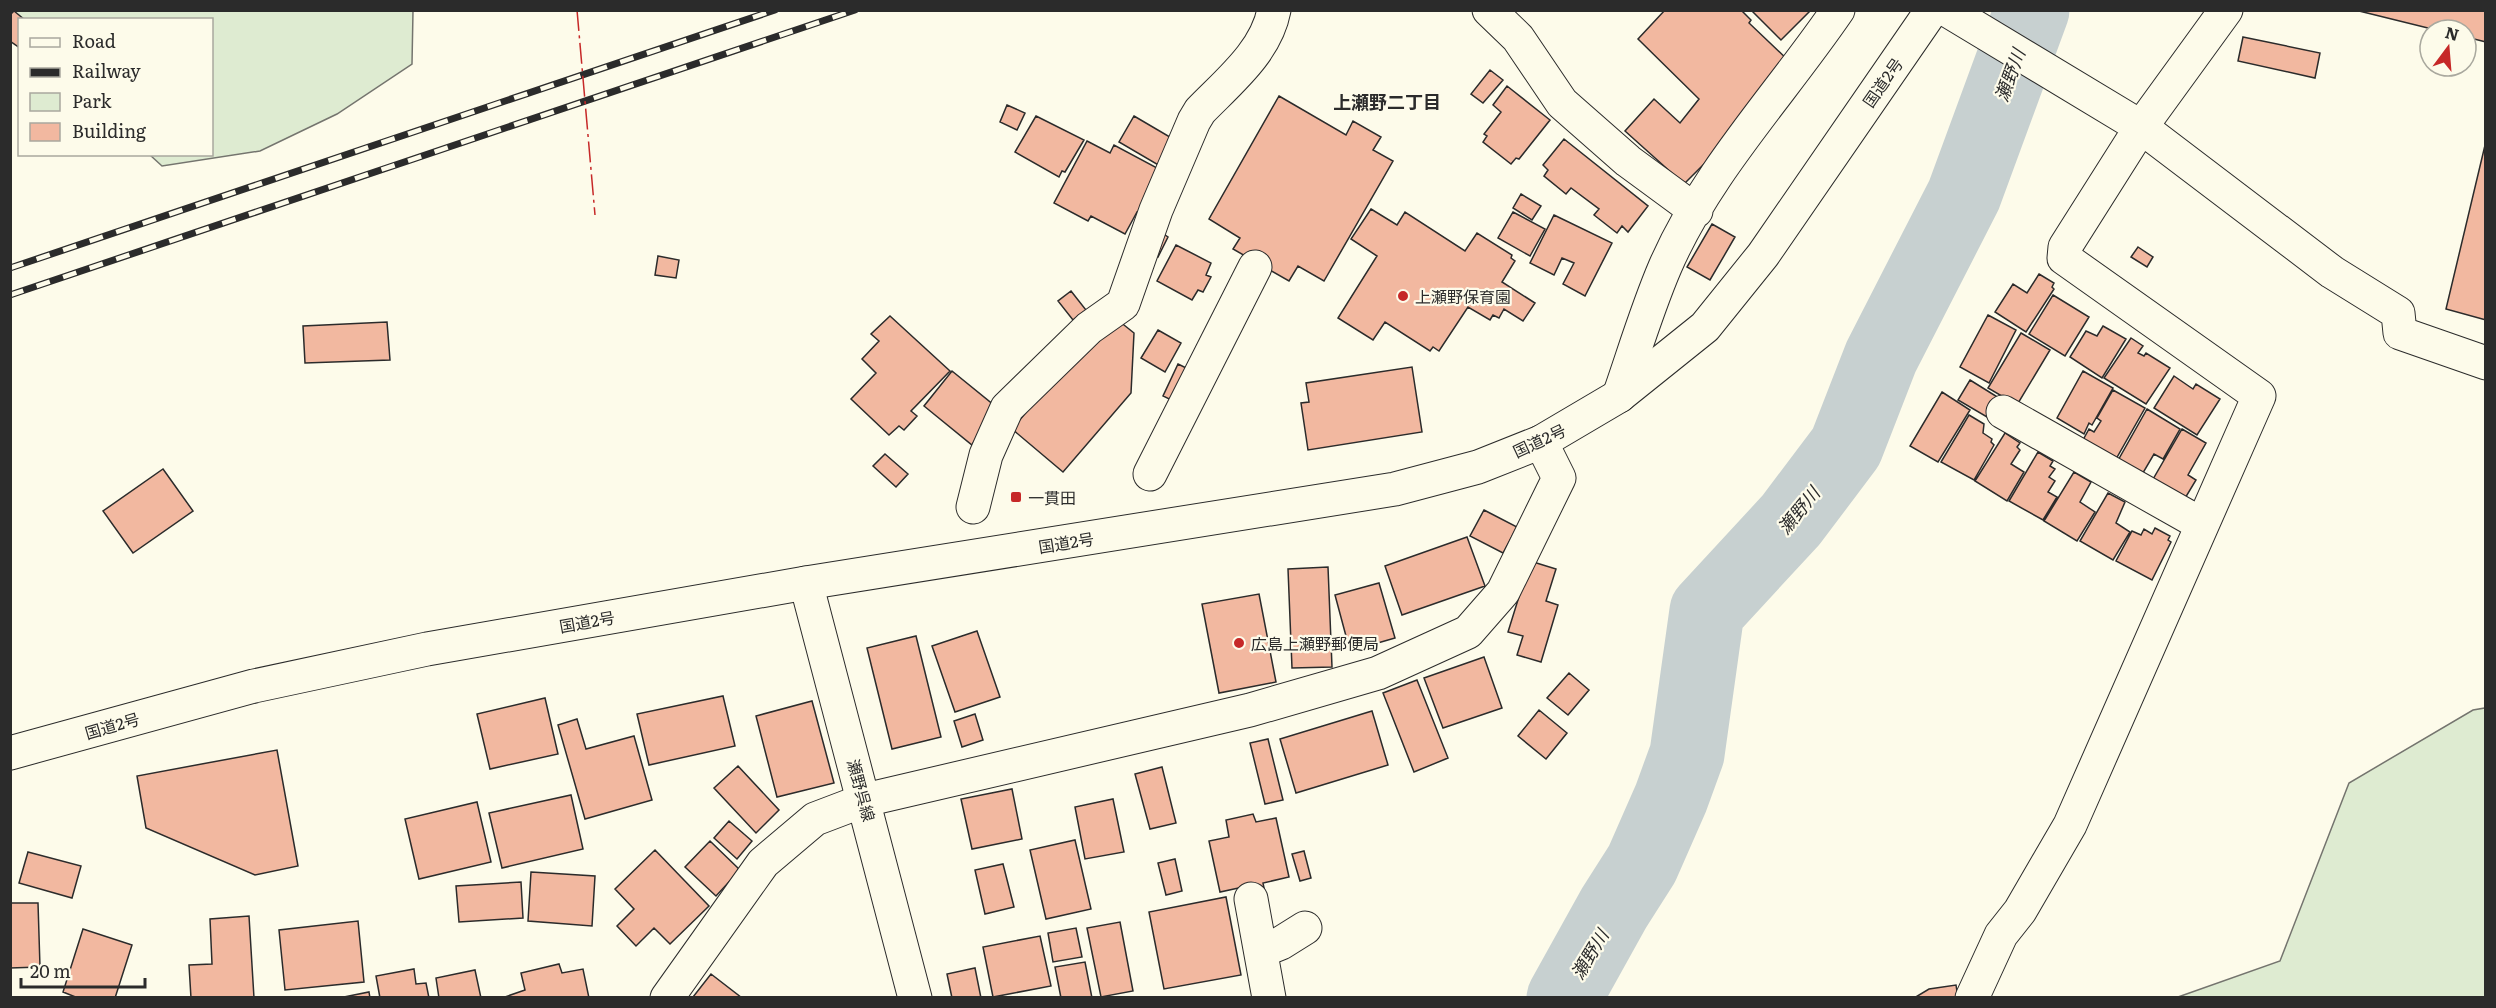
<svg xmlns="http://www.w3.org/2000/svg" width="2496" height="1008" viewBox="0 0 2496 1008" font-family="Literata,'Noto Sans JP',serif">
  <style>
    .green { fill: #deebd1; stroke: #74746e; stroke-width: 1.5 }
    .lines { fill: none; stroke-linecap: round; stroke-linejoin: round }
    .river { stroke: #c7d0d0; stroke-width: 75 }
    .building { fill: #f2b8a0; stroke: #2b2b2b; stroke-width: 1.5 }
    .minor-casing { stroke: #2b2b2b; stroke-width: 35 }
    .major-casing { stroke: #2b2b2b; stroke-width: 35 }
    .highway-casing { stroke: #2b2b2b; stroke-width: 35 }
    .minor { stroke: #fdfbea; stroke-width: 33 }
    .major { stroke: #fdfbea; stroke-width: 33 }
    .highway { stroke: #fdfbea; stroke-width: 33 }
    .rail-casing { stroke: #2b2b2b; stroke-width: 7 }
    .rail { stroke: #fdfbea; stroke-width: 4.5; stroke-dasharray: 14; stroke-linecap: butt }
    .power { stroke: #c62828; stroke-width: 1.5; stroke-dasharray: 21 4.5 3 4.5; stroke-linecap: butt }
    .poi-dot { fill: #c62828; stroke: #fdfbea; stroke-width: 2 }
    .labels { text-anchor: middle; dominant-baseline: central; stroke-width: 4.5; stroke-linejoin: round; paint-order: stroke }
    .street-label { font-size: 16px; fill: #2b2b2b; stroke: #fdfbea }
    .poi-label { font-size: 16px; fill: #2b2b2b; stroke: #fdfbea; text-anchor: start }
    .water-label { font-size: 18px; font-style: italic; fill: #2b2b2b; stroke: #fdfbea }
    .neighbourhood-label { font-size: 18px; font-weight: bold; fill: #2b2b2b; stroke: #fdfbea }
  </style>
  <rect width="100%" height="100%" fill="#fdfbea"/>
  <!-- green -->
  <path class="green" d="M10,11H413L412,64L337,114L260,151L162,166L150,155L212,154V20H20L11,31Z
    M2485,708V997H2178L2280,961L2349,783L2473,710Z"/>
  <g class="lines">
    <!-- river -->
    <path class="river" d="M1564,998L1614,908L1642,864L1671,798L1687,754L1707,611L1791,520L1846,447L1881,357L1964,195L2032,10"/>
  </g>
  <!-- building -->
  <path class="building" d="M1665,10H1741L1751,20L1749,23L1790,62L1712,156L1684,184L1625,131L1654,99L1680,123L1699,99L1638,39Z
    M1751,10H1811L1781,40Z
    M2355,10H2486V42L2466,37V30H2436Z
    M14,11L25,20H20V48L10,41V15Z
    M2243,37L2320,53L2315,78L2238,61Z
    M1490,70L1503,80L1483,103L1471,94Z
    M1507,86L1550,120L1519,159L1516,158L1511,164L1483,142L1487,136L1484,134L1501,112L1493,105Z
    M1279,96L1346,135L1353,121L1381,137L1373,150L1393,161L1324,281L1298,266L1289,281L1233,249L1240,238L1209,219Z
    M1007,105L1025,113L1017,130L1000,122Z
    M1036,116L1084,140L1065,172L1062,171L1059,177L1015,152Z
    M1134,116L1175,140L1160,166L1119,142Z
    M1564,139L1648,206L1628,232L1622,226L1617,233L1594,215L1599,209L1571,188L1566,194L1544,176L1548,170L1543,165Z
    M1087,141L1110,153L1114,145L1159,169L1142,215L1137,212L1125,234L1091,216L1088,221L1054,203Z
    M2486,141V320L2446,309Z
    M1521,194L1541,206L1532,220L1513,208Z
    M1371,209L1397,225L1405,212L1465,251L1477,233L1512,255L1511,258L1515,261L1502,282L1535,303L1523,321L1504,309L1499,318L1493,315L1490,320L1468,307L1439,351L1433,347L1430,351L1385,322L1373,340L1338,318L1377,256L1351,239Z
    M1513,212L1545,229L1530,256L1498,238Z
    M1554,215L1612,243L1585,296L1563,284L1574,263L1562,258L1554,275L1530,263Z
    M1712,224L1735,237L1710,280L1687,267Z
    M1159,231L1168,237L1158,257L1148,252Z
    M1176,245L1211,263L1206,275L1211,277L1203,292L1198,290L1192,300L1157,281Z
    M2138,247L2153,257L2147,267L2131,257Z
    M658,256L679,260L676,278L655,275Z
    M2039,274L2054,283L2052,287L2054,289L2026,332L1995,312L2013,284L2027,293Z
    M1071,291L1086,310L1073,320L1058,301Z
    M2053,295L2089,317L2065,356L2029,334Z
    M1988,315L2016,330L1989,383L1960,367Z
    M890,316L950,371L911,411L917,416L904,430L899,426L889,435L851,399L876,373L862,359L879,341L871,334Z
    M1114,317L1134,333L1131,393L1063,472L1012,429L1099,326Z
    M387,322L390,360L305,363L303,326Z
    M2103,326L2126,339L2102,378L2070,357L2086,331L2097,336Z
    M1158,330L1181,343L1165,372L1141,358Z
    M2021,333L2050,350L2017,405L1988,388Z
    M2131,338L2143,346L2138,353L2144,356L2146,353L2170,368L2146,404L2104,378Z
    M1178,364L1211,380L1196,412L1163,396Z
    M1412,367L1422,432L1308,450L1301,403L1309,402L1306,383Z
    M952,371L995,406L972,445L924,406Z
    M2083,371L2113,388L2092,425L2089,423L2084,434L2057,418Z
    M2174,376L2193,389L2196,384L2220,399L2197,435L2154,408Z
    M1970,380L1999,398L1987,417L1958,400Z
    M2113,390L2145,408L2116,459L2083,440L2089,429L2094,432L2101,421L2097,418Z
    M1942,392L1970,410L1938,462L1910,446Z
    M2147,409L2180,429L2163,459L2154,454L2140,478L2116,464Z
    M1969,415L1984,424L1983,433L1992,439L1991,442L1994,445L1974,480L1941,462Z
    M2182,429L2206,443L2188,475L2196,480L2184,500L2152,481Z
    M2005,433L2020,443L2017,447L2020,450L2011,464L2024,472L2007,501L1975,481Z
    M2038,452L2053,461L2050,466L2055,469L2049,477L2055,481L2048,492L2057,497L2043,520L2009,501Z
    M885,454L908,474L896,487L873,466Z
    M163,469L193,511L133,553L103,511Z
    M2074,472L2091,482L2080,502L2095,512L2077,541L2044,521Z
    M2108,493L2125,502L2116,523L2130,532L2113,560L2080,541Z
    M1484,510L1517,527L1503,553L1470,536Z
    M2155,528L2170,536L2168,540L2171,542L2152,580L2116,561L2132,531L2141,535L2144,529L2152,534Z
    M1467,537L1485,586L1402,615L1385,566Z
    M1530,561L1556,569L1546,601L1558,605L1541,662L1517,655L1523,636L1508,632Z
    M1328,567L1332,667L1292,668L1288,569Z
    M1379,583L1395,638L1350,651L1335,595Z
    M1259,594L1276,682L1219,693L1202,604Z
    M977,631L1000,697L955,712L932,646Z
    M916,636L941,737L892,749L867,648Z
    M1484,657L1502,708L1443,728L1424,678Z
    M1569,673L1589,690L1568,715L1547,698Z
    M1417,680L1448,758L1414,772L1383,693Z
    M723,696L735,746L649,765L637,714Z
    M545,698L558,754L490,769L477,714Z
    M812,701L834,783L777,797L756,716Z
    M1539,710L1567,733L1546,759L1518,736Z
    M1372,711L1388,765L1296,793L1280,739Z
    M975,714L983,740L962,747L954,721Z
    M577,719L586,749L634,736L652,800L585,819L558,725Z
    M1268,739L1283,800L1265,804L1250,743Z
    M277,750L298,866L255,875L146,828L137,776Z
    M738,766L779,810L756,833L714,788Z
    M1162,767L1176,823L1150,829L1135,774Z
    M1012,789L1022,839L972,849L961,799Z
    M571,795L583,849L502,868L489,813Z
    M1113,799L1124,852L1085,859L1075,807Z
    M477,802L491,862L419,879L405,819Z
    M1253,814L1256,822L1276,818L1289,877L1263,883L1265,893L1243,887L1220,892L1209,841L1229,837L1226,820Z
    M729,821L752,841L737,859L714,838Z
    M1075,840L1091,909L1046,919L1030,850Z
    M710,841L740,870L716,896L685,867Z
    M655,850L709,906L670,944L654,928L636,946L617,926L634,909L615,889Z
    M1304,851L1311,878L1300,881L1292,854Z
    M28,852L81,866L72,898L19,883Z
    M1175,859L1182,891L1166,895L1158,863Z
    M1003,864L1014,907L985,914L975,870Z
    M531,872L595,876L592,926L528,921Z
    M521,882L523,918L459,922L456,886Z
    M1226,897L1241,975L1164,989L1149,912Z
    M10,903H38L40,967L10,968Z
    M249,916L254,998H191L189,965L212,964L210,919Z
    M358,921L364,982L285,990L279,930Z
    M1120,922L1133,991L1101,997L1087,928Z
    M1076,928L1082,957L1053,962L1048,933Z
    M83,929L132,945L115,998H78L63,992Z
    M1040,936L1051,986L993,997L983,947Z
    M1085,962L1092,998H1061L1055,967Z
    M559,964L562,973L583,969L589,998H502L525,990L521,973Z
    M975,968L981,998H952L947,974Z
    M414,969L416,984L426,983L429,998H380L376,976Z
    M475,970L481,998H439L436,978Z
    M711,974L742,998L693,997Z
    M1956,985L1958,998H1914L1929,989Z
    M369,992L370,998H339Z"/>
  <g class="lines">
    <!-- minor casing -->
    <g class="minor-casing">
      <path id="minor" d="M1489,10L1518,38L1562,103L1628,161L1696,211
        M1947,10L2141,127L2065,247L2064,258L2259,396L2070,825L2020,911L2001,935L1972,998
        M2226,10L2141,127L2332,272L2398,313L2400,333L2486,363
        M1619,396C1634,353 1647,309 1665,267C1706,172 1780,95 1838,10
        M2003,412L2201,524
        M1150,474L1255,267
        M973,507L986,455L1007,408L1089,328L1123,304L1156,210L1194,121L1200,111C1228,82 1266,52 1274,10
        M1251,899L1269,998
        M1261,951L1281,943L1305,928
        M667,998L763,863L815,819L865,800L1250,710L1378,673L1468,632L1503,592L1559,478L1541,442"/>
    </g>
    <!-- major casing -->
    <g class="major-casing">
      <path id="major" d="M806,583L915,998"/>
    </g>
    <!-- highway casing -->
    <g class="highway-casing">
      <path id="highway" d="M10,753L254,686L427,649L806,583L1395,489L1478,467L1541,442L1619,396L1705,327L1763,255L1932,10"/>
    </g>
    <!-- minor -->
    <use href="#minor" class="minor"/>
    <!-- major -->
    <use href="#major" class="major"/>
    <!-- highway -->
    <use href="#highway" class="highway"/>
    <!-- rail casing -->
    <g class="rail-casing">
      <path id="rail" d="M10,268L775,10
        M10,295L855,10"/>
    </g>
    <!-- rail -->
    <use href="#rail" class="rail"/>
    <!-- power -->
    <path class="power" d="M577,10L595,215"/>
  </g>
  <!-- markers -->
  <g class="poi-dot">
    <circle cx="1403" cy="296" r="6"/>
    <rect x="1010" y="491" width="12" height="12" rx="3"/>
    <circle cx="1239" cy="643" r="6"/>
  </g>
  <g class="labels">
    <!-- street labels -->
    <g class="street-label">
      <text transform="translate(1882 82) rotate(-55)">国道2号</text>
      <text transform="translate(1539 440) rotate(-25)">国道2号</text>
      <text transform="translate(1066 542) rotate(-9)">国道2号</text>
      <text transform="translate(587 621) rotate(-10)">国道2号</text>
      <text transform="translate(112 725) rotate(-16)">国道2号</text>
      <text transform="translate(862 790) rotate(75)">瀬野呉線</text>
    </g>
    <!-- poi labels -->
    <g class="poi-label">
      <text x="1415" y="296">上瀬野保育園</text>
      <text x="1028" y="497">一貫田</text>
      <text x="1251" y="643">広島上瀬野郵便局</text>
    </g>
    <!-- water labels -->
    <g class="water-label">
      <text transform="translate(2009 75) rotate(-70)">瀬野川</text>
      <text transform="translate(1798 510) rotate(-51)">瀬野川</text>
      <text transform="translate(1589 954) rotate(-59)">瀬野川</text>
    </g>
    <!-- neighbourhood labels -->
    <g class="neighbourhood-label">
      <text x="1387" y="101">上瀬野二丁目</text>
    </g>
  </g>
  <!-- border -->
  <rect width="2496" height="1008" fill="none" stroke="#2b2b2b" stroke-width="24"/>
  <!-- legend -->
  <rect x="18" y="18" width="195" height="138" fill="#fdfbea" stroke="#a9a89e" stroke-width="1.5"/>
  <rect x="30" y="38" width="30" height="9" fill="#fdfbea" stroke="#a9a89e" stroke-width="1.5"/>
  <text x="72" y="48" font-size="18" fill="#2b2b2b">Road</text>
  <rect x="30" y="68" width="30" height="9" fill="#2b2b2b" stroke="#a9a89e" stroke-width="1.5"/>
  <text x="72" y="78" font-size="18" fill="#2b2b2b">Railway</text>
  <rect x="30" y="93" width="30" height="18" fill="#deebd1" stroke="#a9a89e" stroke-width="1.5"/>
  <text x="72" y="108" font-size="18" fill="#2b2b2b">Park</text>
  <rect x="30" y="123" width="30" height="18" fill="#f2b8a0" stroke="#a9a89e" stroke-width="1.5"/>
  <text x="72" y="138" font-size="18" fill="#2b2b2b">Building</text>
  <!-- north arrow -->
  <g transform="translate(2448 48) rotate(16)"><circle r="28" fill="#fdfbea" stroke="#a9a89e" stroke-width="1.5"/>
  <path d="M0-4.5L10 22L0 15L-10 22Z" fill="#c62828"/>
  <text y="-9" font-size="16" font-weight="bold" text-anchor="middle" fill="#2b2b2b">N</text>
  </g>
  <!-- scale -->
  <path d="M21 978v9h124v-9" fill="none" stroke="#2b2b2b" stroke-width="3"/>
  <text x="30" y="978" font-size="18" fill="#2b2b2b" stroke="#fdfbea" stroke-width="4.5" paint-order="stroke">20 m</text>
</svg>
